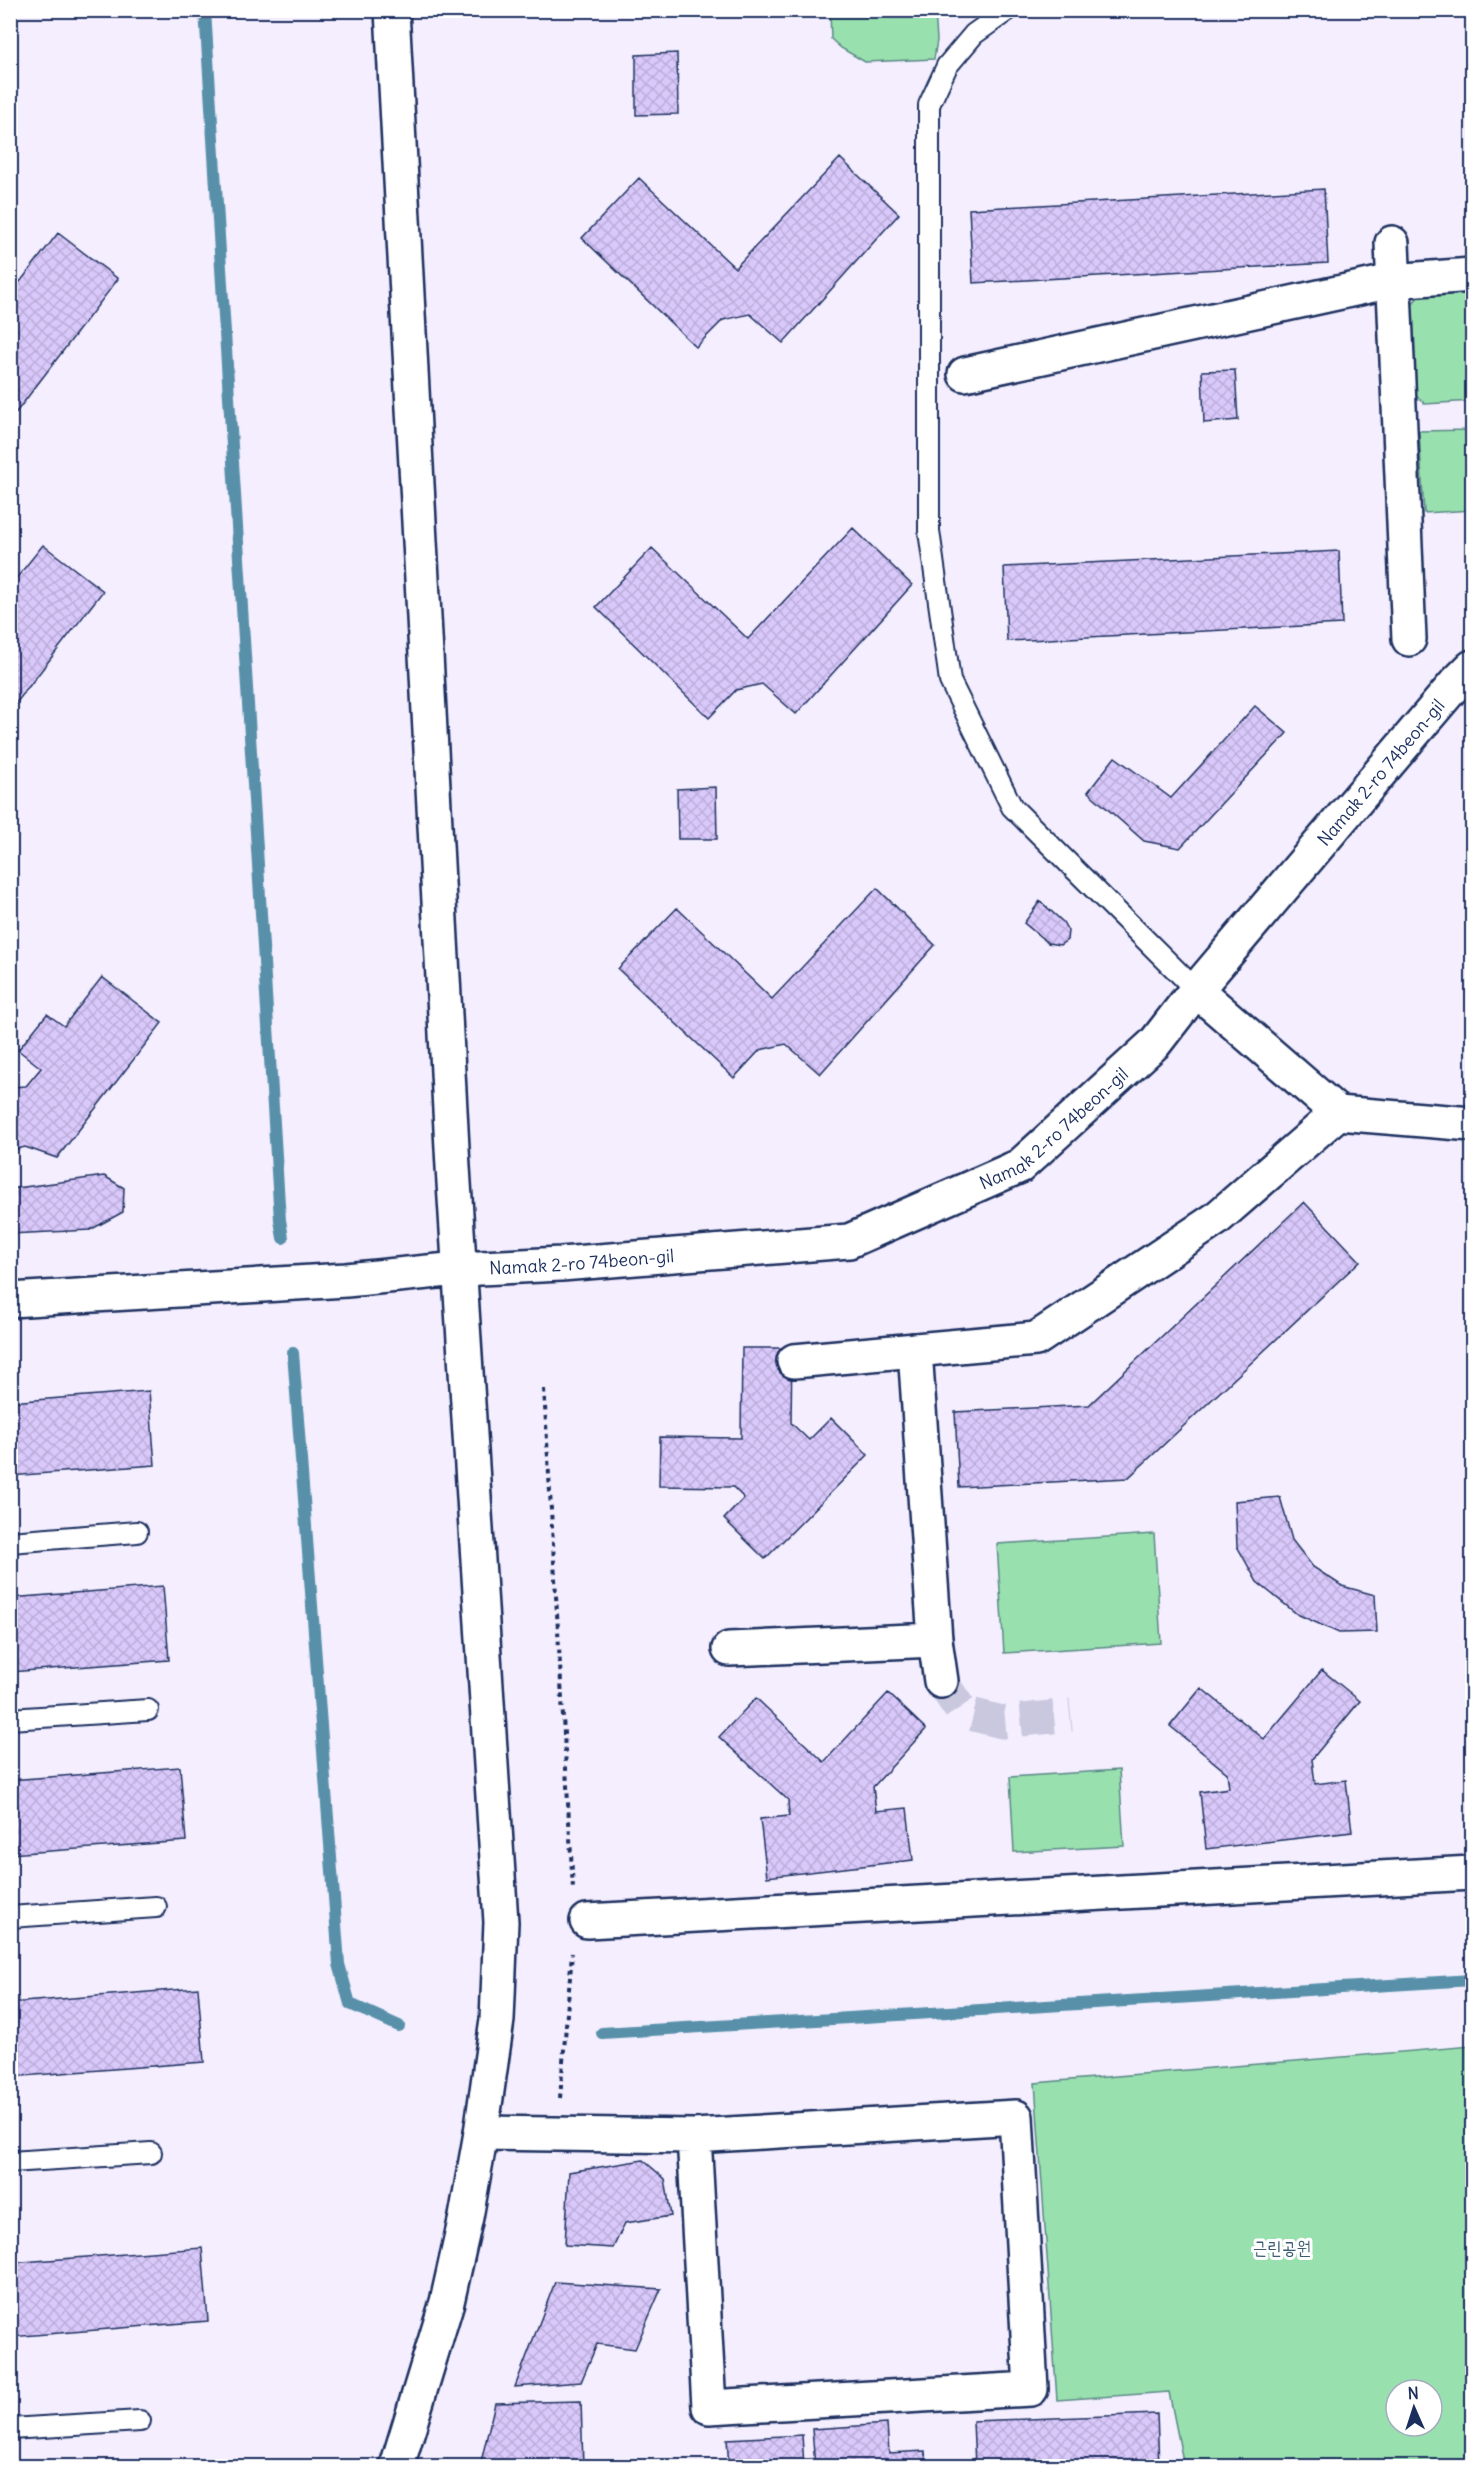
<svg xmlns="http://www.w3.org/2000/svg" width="1483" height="2477" viewBox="0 0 1483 2477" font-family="Delius,'Poor Story',sans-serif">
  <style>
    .park { fill: #99e0af; stroke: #5a8886; stroke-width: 1.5; fill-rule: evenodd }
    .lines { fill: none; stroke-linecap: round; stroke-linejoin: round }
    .stream { stroke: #5890aa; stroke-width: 12 }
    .building { fill: url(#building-cross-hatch); stroke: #1b2f5e; stroke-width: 1.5 }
    .street-tunnel { stroke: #c9c8de; stroke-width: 33; stroke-dasharray: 33 16; stroke-linecap: butt }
    .lane-casing { stroke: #1b2f5e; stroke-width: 24 }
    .street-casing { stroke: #1b2f5e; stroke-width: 38 }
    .secondary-casing { stroke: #1b2f5e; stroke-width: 38 }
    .path { stroke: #1b2f5e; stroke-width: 4; stroke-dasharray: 4.5 4.5; stroke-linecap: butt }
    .lane { stroke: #fff; stroke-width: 20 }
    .street { stroke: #fff; stroke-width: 33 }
    .secondary { stroke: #fff; stroke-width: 33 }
    .labels { text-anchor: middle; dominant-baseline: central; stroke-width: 6; stroke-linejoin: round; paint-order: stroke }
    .street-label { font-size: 18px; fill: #1b2f5e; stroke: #fff }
    .park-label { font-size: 18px; fill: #3a5b72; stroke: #fff }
  </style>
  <defs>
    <pattern id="building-cross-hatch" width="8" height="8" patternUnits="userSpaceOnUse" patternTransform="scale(1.5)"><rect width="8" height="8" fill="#d9c8fa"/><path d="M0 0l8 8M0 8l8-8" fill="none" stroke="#baacd9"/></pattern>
  </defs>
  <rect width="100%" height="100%" fill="#f4eefe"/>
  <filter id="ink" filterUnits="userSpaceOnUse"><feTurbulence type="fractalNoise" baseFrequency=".0167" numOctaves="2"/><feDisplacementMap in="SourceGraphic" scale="12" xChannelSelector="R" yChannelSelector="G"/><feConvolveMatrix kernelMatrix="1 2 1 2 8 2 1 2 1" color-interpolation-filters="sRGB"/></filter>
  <g filter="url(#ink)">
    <!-- park -->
    <path class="park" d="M830,11H935L937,40L934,59L865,62L841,48L831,39Z
      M1472,292V401L1425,404L1405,385L1401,317L1419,296Z
      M1472,430V510L1424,513L1419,431Z
      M1154,1534L1161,1643L1004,1653L997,1544Z
      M1119,1770L1124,1846L1014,1852L1010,1777Z
      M1472,2046V2466H1184L1169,2392L1057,2400L1035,2083ZM1396,2390H1432V2426H1396Z"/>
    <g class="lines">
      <!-- stream -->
      <path class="stream" d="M205,10L280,1220L283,1238
        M293,1353L339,1964L350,2004L399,2026
        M602,2033L1472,1980"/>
    </g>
    <!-- building -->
    <path class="building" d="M677,53L678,114L636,115V55Z
      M840,158L899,214L783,343L750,314L723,320L696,347L582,238L639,178L735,268Z
      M1324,189L1328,263L973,283L969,209Z
      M58,233L118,279L14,415L10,413V274L20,282Z
      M1235,370L1238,420L1204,423L1202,371Z
      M853,528L912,585L796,714L762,684L736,690L709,718L596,607L652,548L748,639Z
      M43,545L103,591L10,711V586Z
      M1339,551L1342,624L1007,641L1004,567Z
      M1255,706L1287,733L1180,848L1144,841L1088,792L1115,757L1171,798Z
      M716,787L717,839H678L677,789Z
      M877,888L935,945L820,1074L786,1044L760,1050L734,1078L618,969L677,908L772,999Z
      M1040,901L1063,922L1068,931L1067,940L1060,945L1048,943L1024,923Z
      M102,977L162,1023L57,1158L25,1147L10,1151V1087L26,1086L41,1068L18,1050L47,1014L64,1026Z
      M104,1176L124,1188L123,1212L90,1230L10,1234V1189Z
      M1304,1202L1360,1261L1128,1478L959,1487L955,1412L1089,1405Z
      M742,1348H792L791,1423L809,1440L831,1418L868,1455L765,1559L724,1519L744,1498L733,1487L659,1486L660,1437L741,1438Z
      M149,1391L155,1465L10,1476V1402Z
      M1280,1497L1292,1540L1313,1567L1342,1586L1375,1595L1377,1632L1339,1633L1297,1614L1257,1582L1237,1546L1235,1501Z
      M163,1586L169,1660L10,1672V1598Z
      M1322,1670L1360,1701L1312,1759L1315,1784L1346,1780L1352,1832L1206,1849L1200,1792L1229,1788L1227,1773L1170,1726L1201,1688L1264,1739Z
      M888,1693L926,1729L873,1787L876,1811L907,1808L913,1860L767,1877L760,1819L789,1816L788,1800L719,1737L756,1698L824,1762Z
      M180,1767L186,1841L10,1854V1780Z
      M198,1988L204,2062L10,2077V2003Z
      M643,2160L665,2179L671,2216L625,2223L613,2248L565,2245L569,2172Z
      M202,2248L208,2321L10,2337V2263Z
      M555,2282L661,2289L635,2349L597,2344L581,2382L515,2387Z
      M581,2401L583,2466H480L495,2403Z
      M1157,2414L1159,2466H975L973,2421Z
      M887,2424L889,2453L925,2451L926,2466H815L812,2429Z
      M802,2435L804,2466H729L727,2439Z
      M134,2460L135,2466H52Z"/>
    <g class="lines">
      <!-- street-tunnel -->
      <path class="street-tunnel" d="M941,1681L962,1712L1002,1722L1071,1715"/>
      <!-- lane casing -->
      <g class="lane-casing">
        <path id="lane" d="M1008,10L974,34L947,66L929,105V531L950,681L1012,807L1196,990
          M10,1542L137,1532
          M10,1719L148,1710
          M10,1917L156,1907
          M10,2162L151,2153
          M10,2429L140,2421"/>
      </g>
      <!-- street casing -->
      <g class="street-casing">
        <g id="street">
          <path d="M1392,243L1409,639"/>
          <path d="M965,374L1392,281L1472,275"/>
          <path d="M1196,990L1338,1113L1472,1124"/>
          <path id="s1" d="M10,1300L346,1280L459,1269L561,1264L849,1241L1020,1166L1155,1043L1196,990L1456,683L1472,667"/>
          <path d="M794,1361L1036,1339L1216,1219L1338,1113"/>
          <path d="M935,1640L941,1681"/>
          <path d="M729,1649L935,1640L915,1350"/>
          <path d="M587,1921L1472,1873"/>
          <path d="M481,2133L694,2136L1016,2117L1031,2389L709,2407L694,2136"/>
        </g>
      </g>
      <!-- secondary casing -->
      <g class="secondary-casing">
        <path id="secondary" d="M392,10L453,1167L501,1922L497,2020L481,2133L466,2217L447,2302L397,2466"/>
      </g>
      <!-- path -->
      <path class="path" d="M544,1389L573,1889
        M560,2098L572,1953"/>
      <!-- lane -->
      <use href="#lane" class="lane"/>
      <!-- street -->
      <use href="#street" class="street"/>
      <!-- secondary -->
      <use href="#secondary" class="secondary"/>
    </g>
  </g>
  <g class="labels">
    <!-- street labels -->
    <g class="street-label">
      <text stroke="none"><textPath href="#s1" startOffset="1563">Namak 2-ro 74beon-gil</textPath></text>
      <text stroke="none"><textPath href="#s1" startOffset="1077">Namak 2-ro 74beon-gil</textPath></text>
      <text stroke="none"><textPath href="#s1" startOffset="573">Namak 2-ro 74beon-gil</textPath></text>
    </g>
    <!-- park labels -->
    <g class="park-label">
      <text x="1282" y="2247">근린공원</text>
    </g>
  </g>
  <!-- margin -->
  <rect width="1483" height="2477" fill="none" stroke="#fff" stroke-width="36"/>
  <rect x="18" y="18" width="1447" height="2441" fill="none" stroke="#1b2f5e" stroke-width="2" filter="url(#ink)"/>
  <!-- north arrow -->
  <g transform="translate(1414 2408) rotate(357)"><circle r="28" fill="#ffffff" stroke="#a4acbf" stroke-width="1.5"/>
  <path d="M0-4.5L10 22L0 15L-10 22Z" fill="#1b2f5e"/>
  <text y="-9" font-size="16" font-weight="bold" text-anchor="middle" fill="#1b2f5e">N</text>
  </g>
</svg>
